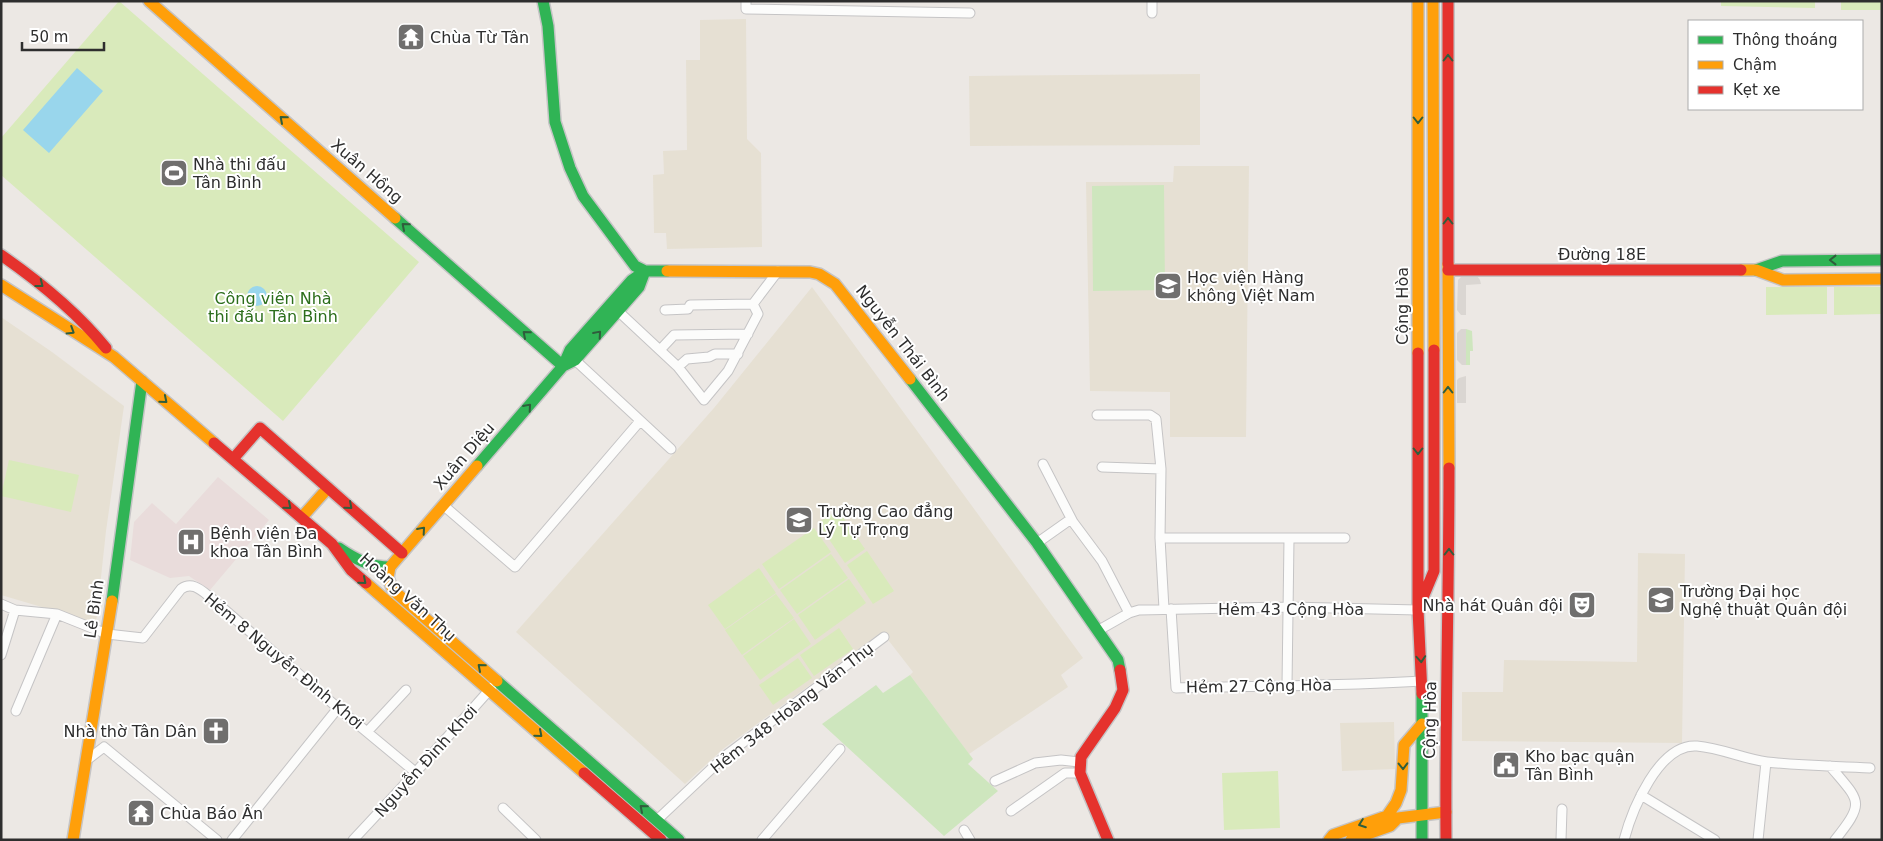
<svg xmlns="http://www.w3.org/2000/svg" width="1883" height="841" viewBox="0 0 1883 841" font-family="'DejaVu Sans',sans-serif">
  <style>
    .education { fill: #e6e0d3 }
    .medical { fill: #e9dcdb }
    .green { fill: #cee6be }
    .pitch { fill: #d9eabb }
    .plaza { fill: #dad6d2 }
    .water { fill: #99d6ec }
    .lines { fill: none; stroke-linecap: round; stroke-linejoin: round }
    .street-casing { stroke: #c5c4c5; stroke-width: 11 }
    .fast-casing { stroke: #c5c4c5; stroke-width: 14 }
    .slow-casing { stroke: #c5c4c5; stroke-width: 14 }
    .jam-casing { stroke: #c5c4c5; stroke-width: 14 }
    .street { stroke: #fcfcfb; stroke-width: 9 }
    .fast { stroke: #30b455; stroke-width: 11 }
    .slow { stroke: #ff9f0a; stroke-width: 11 }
    .jam { stroke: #e5322d; stroke-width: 11 }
    .oneway { stroke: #2f5d3c }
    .labels { text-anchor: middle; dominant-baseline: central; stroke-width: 4; stroke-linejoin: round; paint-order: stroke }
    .poi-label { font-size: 16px; fill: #2e2e2e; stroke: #fff; text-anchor: start }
    .street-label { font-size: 16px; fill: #2e2e2e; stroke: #fff }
    .park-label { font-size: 16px; fill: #2c6e1b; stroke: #fff }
  </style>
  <rect width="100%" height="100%" fill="#ece8e4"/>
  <!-- education -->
  <path class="education" d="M746,19L747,139L761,153L762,247L667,249L666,233H654L653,175L664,174L663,151L687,150L686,60H700V20Z
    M1200,74V145L970,146L969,76Z
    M1174,166H1249L1246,437H1170V392L1090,391L1086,182H1173Z
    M812,287L1083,658L1061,675L1068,687L969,754L910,675L913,672L882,632L723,749L685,784L516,632L714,408Z
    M1,317L52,352L124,406L106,531L96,623L1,595Z
    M1638,553L1685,554L1682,743L1462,741V692H1503L1504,660L1637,662Z
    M1394,722L1395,769L1342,771L1340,723Z"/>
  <!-- medical -->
  <path class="medical" d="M218,477L269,520L210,590L189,576L170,578L130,560L134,522L152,503L176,524Z"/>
  <!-- green -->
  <path class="green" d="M1164,185L1165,290L1093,291L1092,186Z
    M1466,329L1472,331L1473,351H1470V365H1466Z
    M910,675L973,759L968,764L998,791L944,836L822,724L876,685L883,693Z"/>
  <!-- pitch -->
  <path class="pitch" d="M119,1L419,262L283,421L1,175V138Z
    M1721,1H1815V8L1721,6Z
    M1841,1H1882V10H1841Z
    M1766,287H1827V314L1766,315Z
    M1834,287H1882V314L1834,315Z
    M9,460L79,475L71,512L1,496Z
    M838,510L865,549L845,563L818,523Z
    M814,528L831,552L779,589L762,564Z
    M867,551L894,591L873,604L847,565Z
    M831,554L848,578L797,614L780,590Z
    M759,568L776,593L725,629L708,605Z
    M849,579L866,603L815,640L798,615Z
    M776,594L794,618L742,655L725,630Z
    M794,619L811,644L760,680L743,656Z
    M839,628L853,649L814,676L800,655Z
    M798,658L812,678L773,705L759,685Z
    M1278,771L1280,828L1224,830L1222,773Z"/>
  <!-- plaza -->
  <path class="plaza" d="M1462,276H1477L1480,280L1481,284L1466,285V315H1461L1457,310L1458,280Z
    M1461,329H1466V365H1462L1457,360V333Z
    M1466,376V403H1457V380L1459,378Z"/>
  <!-- water -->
  <path class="water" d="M77,68L103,91L49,153L23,130Z
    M247 296a10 10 0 1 1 20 0a10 10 0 1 1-20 0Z"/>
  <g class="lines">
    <!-- street casing -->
    <g class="street-casing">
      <path id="street" d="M746,1V9L970,13
        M1152,1V13
        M665,310L688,309L690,305L753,304
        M618,311L678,367L704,400L728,371L758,314L753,304L778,271
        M660,350L674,335L748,334
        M575,360L671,449
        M678,367L687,359L709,357L715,354H738
        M1097,415H1150L1156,419L1161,469L1160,538L1164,609
        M1043,464L1073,522L1102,561L1129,613
        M1102,467L1161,469
        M443,505L515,567L640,421
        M1160,538H1345
        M1037,543L1071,519
        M1,604L15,610L57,614L107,634L143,638L181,589C192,581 201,590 210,597L338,708L414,771
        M1171,609L1176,688C1258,686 1340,686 1422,681
        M1099,630L1129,613L1139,610L1289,607L1418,610
        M1,655L15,610
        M1287,685L1289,539
        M16,711L57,614
        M367,732L406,690
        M87,760L104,747L217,840
        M1830,766C1860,802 1866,801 1835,840
        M995,781L1035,763L1061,760L1079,762
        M1641,795L1715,840
        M503,808L536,840
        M1011,811L1065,773H1080
        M657,820L725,756L884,637
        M964,830L970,840
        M232,840L338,708
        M353,840C400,790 446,739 492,687
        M762,840L840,749
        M1561,840L1562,809
        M1624,840C1632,810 1659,743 1697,746C1721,748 1744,759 1767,762C1802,766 1836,766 1870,768
        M1758,840L1766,762"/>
    </g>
    <!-- fast casing -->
    <g class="fast-casing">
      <path id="fast" d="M543,1L548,26L555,122L570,168L583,196L635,266L645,271H667
        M395,218L563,366L477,466
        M1756,270L1782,261L1882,260
        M563,366L575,360L639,287L645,271
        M563,366L570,350L632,280L645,271
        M910,379L1037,543L1118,660L1120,670
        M339,548C355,559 370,567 390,567
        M112,601L142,381
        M497,681L679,840
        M1422,694V840"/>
    </g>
    <!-- slow casing -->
    <g class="slow-casing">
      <path id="slow" d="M149,1L395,218
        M1418,1V353
        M1433,1L1434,350
        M1448,264L1449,468
        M1741,270H1756L1783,280L1882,279
        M667,271L810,272L819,274L835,284L910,379
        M1,285L114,357L214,443
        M477,466L390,567L388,578L393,590L497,681
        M302,517L328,488
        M366,583L584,773
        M1387,816L1396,803L1401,790L1404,745L1422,724
        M73,840L112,601
        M1329,840L1333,835L1387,816L1398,818L1446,812
        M1351,840L1390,826L1398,818"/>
    </g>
    <!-- jam casing -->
    <g class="jam-casing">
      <path id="jam" d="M1448,1V264
        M1,255C40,282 76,311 106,348
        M1448,270H1741
        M1418,353V610L1422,694
        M214,443L332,544L351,570L366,583
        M233,459L260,428L402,553
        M1421,602L1434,571V350
        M584,773L661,840
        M1108,840L1080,773L1081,757L1115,708L1123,690L1120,670
        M1446,840C1445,716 1449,592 1449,468"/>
    </g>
    <!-- street -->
    <use href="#street" class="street"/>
    <!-- fast -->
    <use href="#fast" class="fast"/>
    <!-- slow -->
    <use href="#slow" class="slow"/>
    <!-- jam -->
    <use href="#jam" class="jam"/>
  </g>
  <!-- one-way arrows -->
  <defs><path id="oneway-chevron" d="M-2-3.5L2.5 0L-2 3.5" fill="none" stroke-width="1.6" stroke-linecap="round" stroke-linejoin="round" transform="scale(1.25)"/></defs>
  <g class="oneway">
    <use href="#oneway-chevron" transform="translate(1448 58) rotate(-90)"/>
    <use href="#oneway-chevron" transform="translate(283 119) rotate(-139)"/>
    <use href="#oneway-chevron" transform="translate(1418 120) rotate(90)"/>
    <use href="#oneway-chevron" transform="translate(1448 221) rotate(-90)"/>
    <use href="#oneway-chevron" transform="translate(405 226) rotate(-139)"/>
    <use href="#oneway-chevron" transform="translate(1833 260) rotate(180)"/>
    <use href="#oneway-chevron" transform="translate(40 284) rotate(38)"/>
    <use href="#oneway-chevron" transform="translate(71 331) rotate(32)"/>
    <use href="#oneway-chevron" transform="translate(526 334) rotate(-139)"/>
    <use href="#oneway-chevron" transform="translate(598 334) rotate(-49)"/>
    <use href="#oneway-chevron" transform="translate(1448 390) rotate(-90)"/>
    <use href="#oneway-chevron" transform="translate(164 400) rotate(40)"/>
    <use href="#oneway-chevron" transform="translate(528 407) rotate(-49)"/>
    <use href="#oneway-chevron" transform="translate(1418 451) rotate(90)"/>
    <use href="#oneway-chevron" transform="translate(288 506) rotate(40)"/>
    <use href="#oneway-chevron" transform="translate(349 506) rotate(41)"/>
    <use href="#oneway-chevron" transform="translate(422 530) rotate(-49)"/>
    <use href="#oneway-chevron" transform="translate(1449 552) rotate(-90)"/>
    <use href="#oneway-chevron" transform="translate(363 581) rotate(41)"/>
    <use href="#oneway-chevron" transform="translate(1421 659) rotate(86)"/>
    <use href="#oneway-chevron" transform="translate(481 667) rotate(-139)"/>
    <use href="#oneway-chevron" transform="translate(539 734) rotate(41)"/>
    <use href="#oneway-chevron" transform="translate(1403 766) rotate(89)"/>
    <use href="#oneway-chevron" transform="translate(643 808) rotate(-139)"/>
    <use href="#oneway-chevron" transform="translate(1362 824) rotate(160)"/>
  </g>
  <!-- icons -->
  <defs>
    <g id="temple-square" transform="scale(1.4375)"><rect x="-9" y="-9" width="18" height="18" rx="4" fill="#706f6e" stroke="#fff"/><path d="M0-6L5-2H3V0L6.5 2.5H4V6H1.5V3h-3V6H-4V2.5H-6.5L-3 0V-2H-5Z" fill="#fff"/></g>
    <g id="stadium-square" transform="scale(1.4375)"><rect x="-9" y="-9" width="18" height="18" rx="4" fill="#706f6e" stroke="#fff"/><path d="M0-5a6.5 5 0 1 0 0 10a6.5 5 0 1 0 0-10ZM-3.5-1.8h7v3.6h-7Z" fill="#fff"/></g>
    <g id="school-square" transform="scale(1.4375)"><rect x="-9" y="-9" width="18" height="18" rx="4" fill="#706f6e" stroke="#fff"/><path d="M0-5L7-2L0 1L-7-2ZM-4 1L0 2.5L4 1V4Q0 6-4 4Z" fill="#fff"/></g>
    <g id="university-square" transform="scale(1.4375)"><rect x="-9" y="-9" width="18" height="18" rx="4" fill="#706f6e" stroke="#fff"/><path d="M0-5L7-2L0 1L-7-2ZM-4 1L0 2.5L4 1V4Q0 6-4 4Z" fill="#fff"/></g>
    <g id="hospital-square" transform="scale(1.4375)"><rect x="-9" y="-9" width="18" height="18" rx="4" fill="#706f6e" stroke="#fff"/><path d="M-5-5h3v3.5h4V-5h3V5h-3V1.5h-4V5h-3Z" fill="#fff"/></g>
    <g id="theatre-square" transform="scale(1.4375)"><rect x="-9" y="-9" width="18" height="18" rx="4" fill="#706f6e" stroke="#fff"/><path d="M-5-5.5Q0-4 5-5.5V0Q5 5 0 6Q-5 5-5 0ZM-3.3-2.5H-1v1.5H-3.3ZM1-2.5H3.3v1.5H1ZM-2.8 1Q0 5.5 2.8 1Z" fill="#fff"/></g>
    <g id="church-square" transform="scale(1.4375)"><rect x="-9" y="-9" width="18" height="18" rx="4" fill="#706f6e" stroke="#fff"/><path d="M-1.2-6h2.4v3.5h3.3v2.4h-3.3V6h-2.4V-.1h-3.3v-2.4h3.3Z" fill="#fff"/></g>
    <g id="civic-square" transform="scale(1.4375)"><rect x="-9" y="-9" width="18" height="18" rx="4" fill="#706f6e" stroke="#fff"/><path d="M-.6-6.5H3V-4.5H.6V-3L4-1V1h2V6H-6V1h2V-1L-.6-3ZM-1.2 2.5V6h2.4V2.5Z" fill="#fff"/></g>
  </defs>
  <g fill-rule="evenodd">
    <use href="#temple-square" x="411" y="37"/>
    <use href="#stadium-square" x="174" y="173"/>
    <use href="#school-square" x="1168" y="286"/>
    <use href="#university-square" x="799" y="520"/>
    <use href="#hospital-square" x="191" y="542"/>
    <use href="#university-square" x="1661" y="600"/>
    <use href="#theatre-square" x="1582" y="605"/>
    <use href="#church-square" x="216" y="731"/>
    <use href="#civic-square" x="1506" y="765"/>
    <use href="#temple-square" x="141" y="813"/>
  </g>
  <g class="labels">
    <!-- poi labels -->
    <g class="poi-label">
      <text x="430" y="37">Chùa Từ Tân</text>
      <text x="193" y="164">Nhà thi đấu<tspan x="193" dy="18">Tân Bình</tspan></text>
      <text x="1187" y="277">Học viện Hàng<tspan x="1187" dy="18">không Việt Nam</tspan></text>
      <text x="818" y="511">Trường Cao đẳng<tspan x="818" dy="18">Lý Tự Trọng</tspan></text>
      <text x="210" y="533">Bệnh viện Đa<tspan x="210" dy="18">khoa Tân Bình</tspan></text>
      <text x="1680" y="591">Trường Đại học<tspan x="1680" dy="18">Nghệ thuật Quân đội</tspan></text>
      <text x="1563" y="605" text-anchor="end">Nhà hát Quân đội</text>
      <text x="197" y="731" text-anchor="end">Nhà thờ Tân Dân</text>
      <text x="1525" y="756">Kho bạc quận<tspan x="1525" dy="18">Tân Bình</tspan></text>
      <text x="160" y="813">Chùa Báo Ân</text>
    </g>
    <!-- street labels -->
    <g class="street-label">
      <text transform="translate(367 171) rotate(41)">Xuân Hồng</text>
      <text x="1602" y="254">Đường 18E</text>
      <text transform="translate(1402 306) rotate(-90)">Cộng Hòa</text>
      <text transform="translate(903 343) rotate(52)">Nguyễn Thái Bình</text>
      <text transform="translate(464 456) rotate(-49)">Xuân Diệu</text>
      <text transform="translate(408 597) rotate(42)">Hoàng Văn Thụ</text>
      <text transform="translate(94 609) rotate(-82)">Lê Bình</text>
      <text x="1291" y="609">Hẻm 43 Cộng Hòa</text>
      <text transform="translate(284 661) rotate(40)">Hẻm 8 Nguyễn Đình Khơi</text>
      <text transform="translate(1259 686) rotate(-1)">Hẻm 27 Cộng Hòa</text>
      <text transform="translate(792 708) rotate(-38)">Hẻm 348 Hoàng Văn Thụ</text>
      <text transform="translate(1430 720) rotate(-89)">Cộng Hòa</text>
      <text transform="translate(426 761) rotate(-48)">Nguyễn Đình Khơi</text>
    </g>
    <!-- park labels -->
    <g class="park-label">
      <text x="273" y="298">Công viên Nhà<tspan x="273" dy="18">thi đấu Tân Bình</tspan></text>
    </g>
  </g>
  <!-- border -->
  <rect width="1883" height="841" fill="none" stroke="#2e2e2e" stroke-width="5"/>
  <!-- legend -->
  <rect x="1688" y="20" width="175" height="90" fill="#ffffff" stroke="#ababab"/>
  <rect x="1698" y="36" width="25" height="8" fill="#30b455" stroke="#ababab"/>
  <text x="1733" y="45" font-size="15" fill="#2e2e2e">Thông thoáng</text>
  <rect x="1698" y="61" width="25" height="8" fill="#ff9f0a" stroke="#ababab"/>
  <text x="1733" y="70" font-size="15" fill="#2e2e2e">Chậm</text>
  <rect x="1698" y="86" width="25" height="8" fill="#e5322d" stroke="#ababab"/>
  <text x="1733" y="95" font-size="15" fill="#2e2e2e">Kẹt xe</text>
  <!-- scale -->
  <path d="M22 42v8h82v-8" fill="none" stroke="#2e2e2e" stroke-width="2.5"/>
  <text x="30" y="42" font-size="15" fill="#2e2e2e" stroke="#ffffff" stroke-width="4" paint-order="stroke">50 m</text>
</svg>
